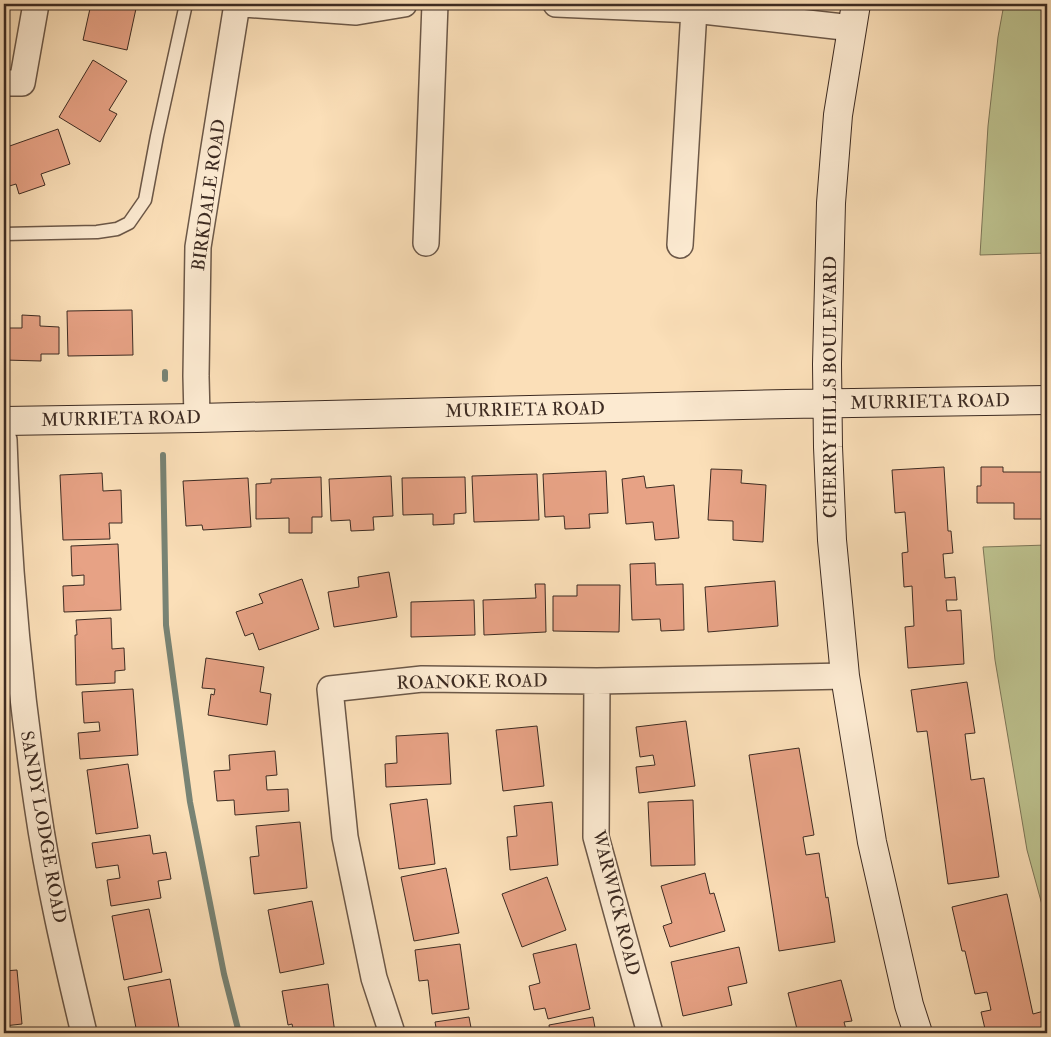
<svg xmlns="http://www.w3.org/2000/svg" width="1051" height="1037" viewBox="0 0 1051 1037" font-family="'IM FELL Double Pica',serif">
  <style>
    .green { fill: #bdc28f; stroke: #7d7658 }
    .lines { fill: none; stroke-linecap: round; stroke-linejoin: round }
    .stream { stroke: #788374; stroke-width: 6 }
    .building { fill: #e7a285; stroke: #3d2b22 }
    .lane-casing { stroke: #6c5848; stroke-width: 15 }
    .street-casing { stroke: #6c5848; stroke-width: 28 }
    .secondary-casing { stroke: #3d2b22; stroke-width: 30 }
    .lane { stroke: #fcead1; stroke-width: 12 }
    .street { stroke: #fcead1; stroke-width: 25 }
    .secondary { stroke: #fcead1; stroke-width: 28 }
    .labels { text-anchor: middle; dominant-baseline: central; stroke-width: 4; stroke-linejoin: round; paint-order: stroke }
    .street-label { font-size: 18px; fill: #3d2b22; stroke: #fcead1 }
  </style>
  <rect width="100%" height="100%" fill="#fbdfb8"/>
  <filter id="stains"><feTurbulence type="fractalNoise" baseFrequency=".004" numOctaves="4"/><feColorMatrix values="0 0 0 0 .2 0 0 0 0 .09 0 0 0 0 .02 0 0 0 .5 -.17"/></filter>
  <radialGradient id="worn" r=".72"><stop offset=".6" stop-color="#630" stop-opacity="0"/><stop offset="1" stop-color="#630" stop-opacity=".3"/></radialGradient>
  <!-- green -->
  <path class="green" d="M1004,4H1047V253L980,255L988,126L998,37Z
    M1047,545V923L1027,850L995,660L983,547Z"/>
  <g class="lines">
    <!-- stream -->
    <path class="stream" d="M165,372V379
      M163,455L166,625L190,802L224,974L239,1033"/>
  </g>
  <!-- building -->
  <path class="building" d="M91,4H137L127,50L83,40Z
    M93,60L127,81L109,110L117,114L100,142L59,117Z
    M58,129L70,164L41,174L45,185L19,194L16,184L6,187L4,182V148Z
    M132,310L133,355L68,356L67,311Z
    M22,315L40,316V326L59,327V354H41V361L4,360V328H22Z
    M944,467L948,531H951L953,553L943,554L945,578L955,577L957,600H946L947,611L961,610L964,664L908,668L905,627L914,626L912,586L904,587L902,553L908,552L905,512L895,513L892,470Z
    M981,467H1003V472H1046V519H1014V503H977V486H981Z
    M711,469L742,470L741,483L766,485L763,542L733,540V521L708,520Z
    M606,471L608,513L589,514L590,528L565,529L564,516L545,517L543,474Z
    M102,473L103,491L121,490L122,523H109L110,539L63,540L60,475Z
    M537,474L539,520L474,522L472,476Z
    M391,476L393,516L373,517L374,530L351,531L350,520L331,521L329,479Z
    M644,476L646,488L674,485L679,538L655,540L653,522L626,524L622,479Z
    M321,477L322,517H312V533H289V518L256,519V484L271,483V479Z
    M465,477L466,513L454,514V524L433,525V514L403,515L402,478Z
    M248,478L251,527L203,530L202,525L186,526L183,481Z
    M118,544L121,610L64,612L63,586L84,585V575L72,576L71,546Z
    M655,563L656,585L683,584L684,630L661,631L660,619L632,620L630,564Z
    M389,572L397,617L334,627L328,592L359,587L358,577Z
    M302,579L319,629L259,650L253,633L245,636L236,612L263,603L259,594Z
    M775,581L778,626L708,632L705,587Z
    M535,584H545L546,632L484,635L483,600L536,598Z
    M577,585H620L619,632L553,631V596H577Z
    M474,600L475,635L411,637V602Z
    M111,618L112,649L124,648L125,670L115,671V683L76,685L75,635H77L76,620Z
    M206,658L264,667L260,692L271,694L267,725L208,715L211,694L214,695L215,689L202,688Z
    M967,682L975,733L965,734L971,780L984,778L999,877L948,884L927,731L917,732L911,690Z
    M133,689L138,755L80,759L78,733L100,731L99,722L84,723L82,692Z
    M686,721L695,786L639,793L636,767L655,765L653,755L640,757L636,727Z
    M537,726L544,786L503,791L496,730Z
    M448,733L451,784L386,787L385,764L397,763L396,736Z
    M799,748L814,835L803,837L806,855L819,853L826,898L828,897L835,942L779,951L749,755Z
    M275,751L277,775L266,776L267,790L288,789L289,811L235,815L234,800L217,801L214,771L230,770L229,755Z
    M128,764L138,828L96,834L87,770Z
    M427,799L435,864L399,869L390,804Z
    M693,800L695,865L651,866L648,802Z
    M552,802L558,865L510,870L507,837L517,836L514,806Z
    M300,822L307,888L254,894L250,857L259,856L256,826Z
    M150,835L153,854L166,852L171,879L158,881L161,898L111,906L107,880L120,878L118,865L96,868L92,843Z
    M446,868L459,933L414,941L401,877Z
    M705,873L710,894L714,893L725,931L670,947L663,926L672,923L661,886Z
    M547,877L566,930L522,947L502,894Z
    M1007,894L1033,1014L1044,1011L1047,1025V1032L1043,1033H986L981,1012L991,1010L987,992L975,994L965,951H962L952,907Z
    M312,901L324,964L280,973L268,910Z
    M149,909L162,972L124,980L112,916Z
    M460,944L469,1009L432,1014L428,980L419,981L415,950Z
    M576,944L590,1009L548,1019L545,1008L534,1010L529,986L540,983L533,954Z
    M739,947L747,983L728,987L732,1005L683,1016L671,962Z
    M17,970L22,1024L4,1026V971Z
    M170,979L180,1033H137L128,987Z
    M841,980L852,1021L844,1022L847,1033H798L788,993Z
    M328,984L335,1033H294L292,1024L288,1025L282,991Z
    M469,1017L472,1033H437L435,1022Z
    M593,1017L596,1033H550L549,1025Z"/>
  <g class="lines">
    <!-- lane casing -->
    <g class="lane-casing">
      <path id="lane" d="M4,234L97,232L117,229L129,223L145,200L157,136L186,4"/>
    </g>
    <!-- street casing -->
    <g class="street-casing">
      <path id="street" d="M244,4L356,12L358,4
        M556,4L694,10L852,28
        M356,12L404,4
        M4,83H22L36,4
        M426,243L435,4
        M680,245L694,10
        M197,418L196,376L198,247L237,4
        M4,440C8,562 19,683 37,804C48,881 66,958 84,1033
        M597,681L596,837L650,1033
        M392,1033L374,978L345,837L330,689L422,679L597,681L845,676"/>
    </g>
    <!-- secondary casing -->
    <g class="secondary-casing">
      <path id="secondary" d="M856,4L838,115L831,203L830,243L827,364L828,447L832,540L845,676L872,842L909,1005L918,1033
        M4,421L197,418L787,404L1047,400"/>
    </g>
    <!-- lane -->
    <use href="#lane" class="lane"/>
    <!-- street -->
    <use href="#street" class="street"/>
    <!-- secondary -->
    <use href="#secondary" class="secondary"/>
  </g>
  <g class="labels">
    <!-- street labels -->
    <g class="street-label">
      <text transform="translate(209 195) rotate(-82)">BIRKDALE ROAD</text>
      <text transform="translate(830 387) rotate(-90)">CHERRY HILLS BOULEVARD</text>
      <text transform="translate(930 402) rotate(-1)">MURRIETA ROAD</text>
      <text transform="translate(525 410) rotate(-1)">MURRIETA ROAD</text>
      <text transform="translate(121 419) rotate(-1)">MURRIETA ROAD</text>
      <text transform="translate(472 682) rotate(-1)">ROANOKE ROAD</text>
      <text transform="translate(43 827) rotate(80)">SANDY LODGE ROAD</text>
      <text transform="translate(616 903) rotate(76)">WARWICK ROAD</text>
    </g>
  </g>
  <!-- margin -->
  <rect width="1051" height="1037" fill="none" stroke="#fbdfb8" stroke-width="20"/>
  <rect x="5" y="5" width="1041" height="1027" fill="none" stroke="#3d2b22" stroke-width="2.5"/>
  <rect x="10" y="10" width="1031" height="1017" fill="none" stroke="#3d2b22"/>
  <rect width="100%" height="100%" filter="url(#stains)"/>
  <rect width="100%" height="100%" fill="url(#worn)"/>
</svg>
